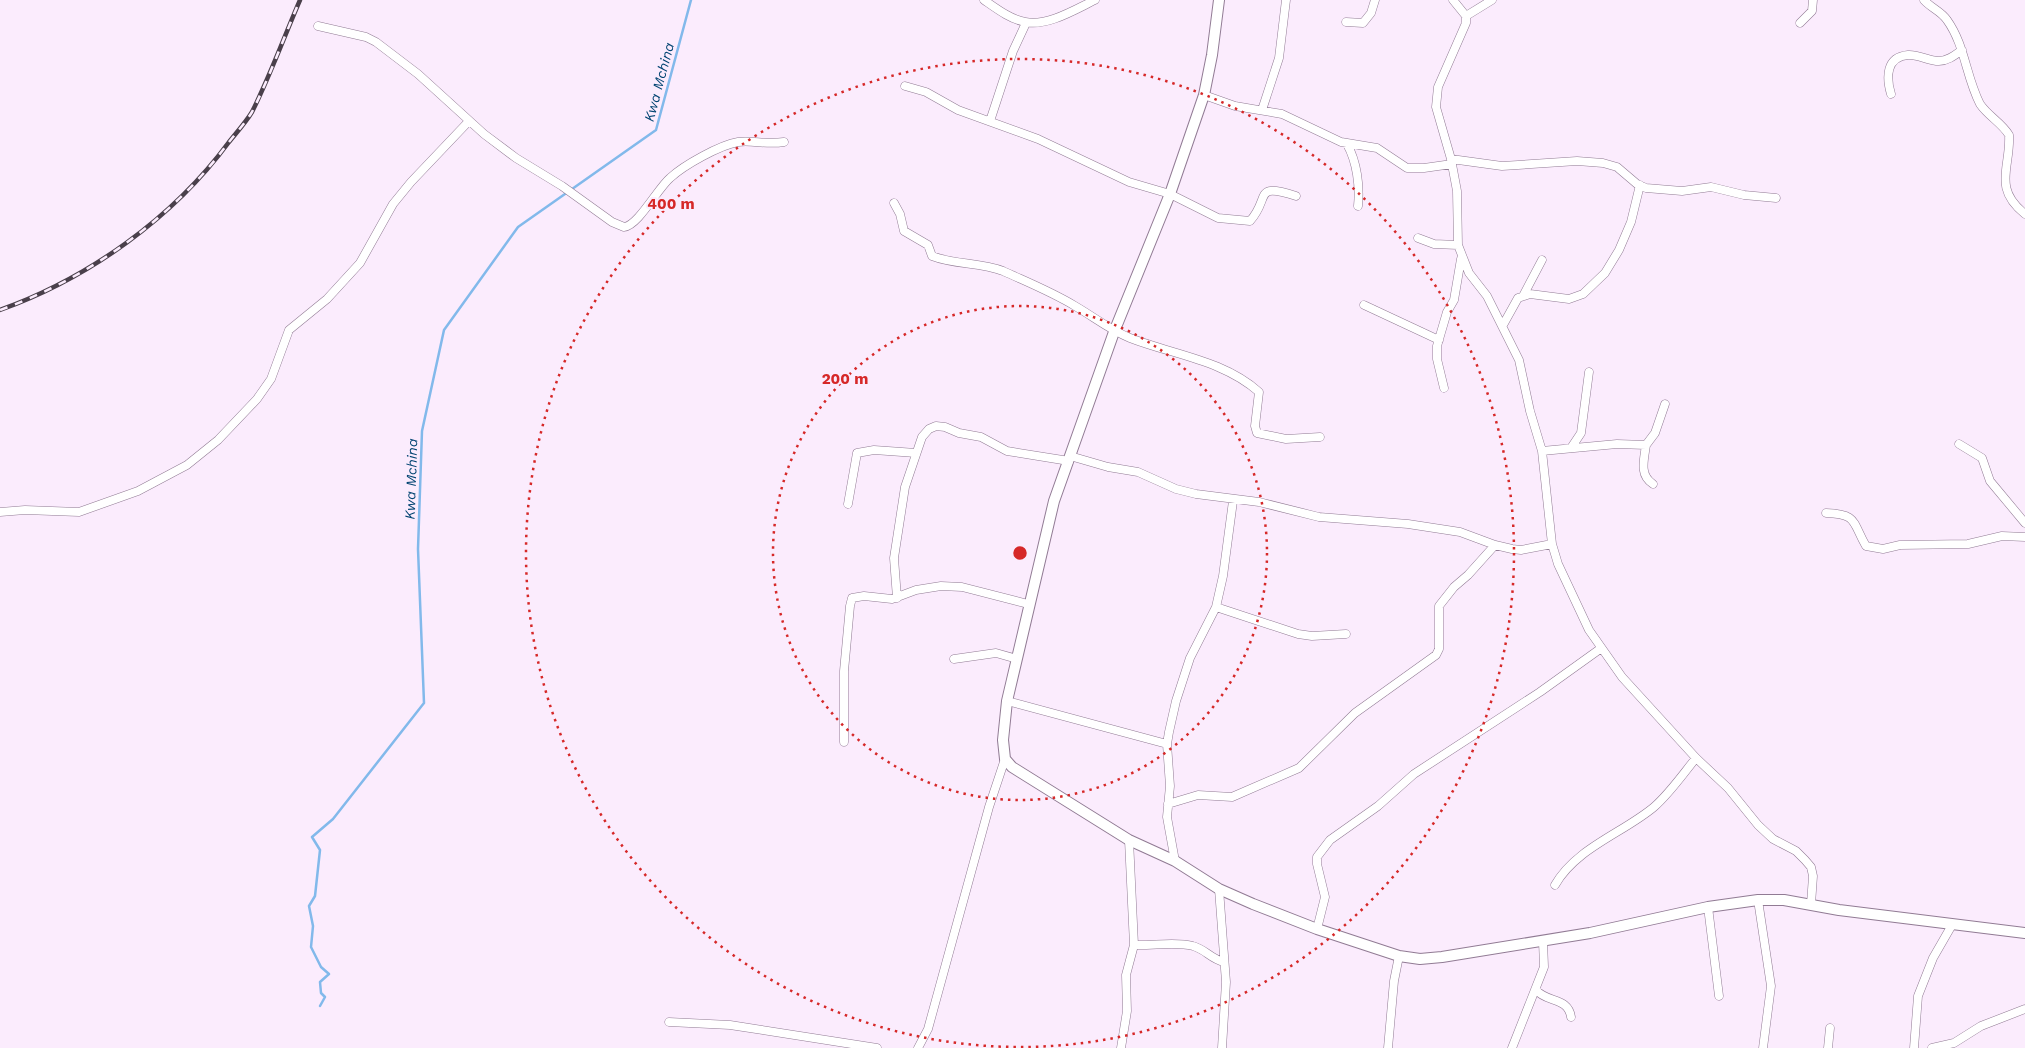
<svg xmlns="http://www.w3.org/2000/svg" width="2025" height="1048" viewBox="0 0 2025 1048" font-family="'Work Sans',sans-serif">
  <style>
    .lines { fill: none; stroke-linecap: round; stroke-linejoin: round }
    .stream { stroke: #82b9eb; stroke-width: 2.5 }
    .minor-casing { stroke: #917b94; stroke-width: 9 }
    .tertiary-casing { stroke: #917b94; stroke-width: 12 }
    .minor { stroke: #fff; stroke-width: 8 }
    .tertiary { stroke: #fff; stroke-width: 10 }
    .rail-casing { stroke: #4a404b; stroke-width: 4.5 }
    .rail { stroke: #fbecfd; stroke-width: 2.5; stroke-dasharray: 8; stroke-linecap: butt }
    .ring { fill: none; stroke: #d62828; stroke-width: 2.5; stroke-dasharray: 2.5 5 }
    .labels { text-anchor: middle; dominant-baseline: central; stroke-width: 4; stroke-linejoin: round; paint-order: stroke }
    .water-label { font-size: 14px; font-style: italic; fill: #024472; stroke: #fbecfd }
    .centre { fill: #d62828; stroke: #fbecfd; stroke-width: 2.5 }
    .ring-label { font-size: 15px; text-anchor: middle; font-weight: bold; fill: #d62828; stroke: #fbecfd; stroke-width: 4; stroke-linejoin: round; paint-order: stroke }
  </style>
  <rect width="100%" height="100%" fill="#fbecfd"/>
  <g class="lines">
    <!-- stream -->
    <path class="stream" d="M320,1006L325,997L321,993L320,982L329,974L321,967L311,947L313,926L309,906L315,896L320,850L312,837L333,819L424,703L418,549L422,431L444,330L518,227L656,130L691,0"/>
    <!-- minor casing -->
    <g class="minor-casing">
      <path id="minor" d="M984,0C997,9 1010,19 1025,22C1047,27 1076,9 1095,0
        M1453,0L1466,16V23L1438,87L1436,107L1451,159L1457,191L1458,245L1469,273L1487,296L1519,360L1530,411L1542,451L1552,544L1558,564L1589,630L1622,677L1696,758L1728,788L1758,825L1773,839L1796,851L1805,860L1811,867L1813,876L1811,904
        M1924,0C1931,8 1941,11 1947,20C1965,45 1966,77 1980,104C1988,116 2002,123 2009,135C2011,167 1992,188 2025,214
        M1466,16L1492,0
        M1346,22L1363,23L1371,13L1375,0
        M1800,23L1812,11L1813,0
        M318,26L366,37L376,42L418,74L484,134L516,158L562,186L612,222L624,227C638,226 658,188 670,178C684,165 720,145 738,142C753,140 766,145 784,142
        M905,86L926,92L958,110L1038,139L1129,182L1170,194L1218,218L1250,221C1271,198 1252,182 1296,196
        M1891,94C1886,77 1886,57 1908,55C1918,54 1928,61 1939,61C1948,61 1955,55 1962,50
        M1204,95L1235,106L1282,114L1341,142L1377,148L1407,168H1424L1452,164
        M1262,110L1279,58L1286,0
        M990,121L1013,51L1026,23
        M1347,144C1357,162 1360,186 1358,206
        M1451,159L1502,166L1577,161L1603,163L1617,167L1637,184L1646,188L1682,191L1711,187L1744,195L1776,198
        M894,203L900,214L904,231L928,245L932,256C955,265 980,262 1003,271C1027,282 1052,292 1075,306C1094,317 1110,330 1130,338C1174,355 1223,360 1259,392L1255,426L1257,433L1286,439L1320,437
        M1418,238L1434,244L1458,245
        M1523,296L1542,260
        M1364,305L1439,340
        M1503,325L1518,298L1530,294L1569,299L1583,294L1605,273L1619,250L1631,222L1640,185
        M1444,388L1437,359V346L1447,312L1454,300L1461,259
        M1959,444L1982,458L1990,481L2025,523
        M1646,445C1644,460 1639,475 1653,484
        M1571,448L1581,433L1589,372
        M1542,451L1617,444L1646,445L1655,433L1665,404
        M1070,456L1108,467L1138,472L1176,489L1196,494L1259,502L1319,517L1408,524L1460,532L1495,545L1512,549L1521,550L1552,544
        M848,504L857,453L874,450L916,453
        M0,512L25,510L79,512L138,491L187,465L218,440L257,399L271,379L289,330L327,299L360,263L393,204L411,182L469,121
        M1826,513C1858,514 1852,522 1866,546L1883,549L1900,545L1968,544L2002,536L2025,537
        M897,598L894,558L905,487L922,437L929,429L936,426L945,427L959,433L981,437L1007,451L1069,461
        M1216,607L1298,634L1312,636L1346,634
        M954,659L996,653L1017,659
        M1007,701L1167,744
        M844,742V671L850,606L852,598L864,596L892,599L916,590L941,586L962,587L1028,604
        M1168,804L1198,795L1232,797L1299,768L1355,713L1436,655L1439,649V606L1454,587L1468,575L1495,545
        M1175,861L1167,817L1170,786L1167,744L1169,732L1176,701L1190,658L1216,607L1223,576L1233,501
        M1555,885C1576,848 1623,833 1654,807C1670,793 1683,774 1696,758
        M1219,889L1226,982L1222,1048
        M1758,900L1771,986L1763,1048
        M1708,907L1719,996
        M1317,929L1325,897L1317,864V857L1330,840L1378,806L1414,774L1540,692L1600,649
        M1134,945C1153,946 1175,941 1193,946C1205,949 1211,959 1224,962
        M1536,990C1547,1003 1568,997 1571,1017
        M669,1022L730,1025L877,1048
        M918,1048L928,1029L989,807L1005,759
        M1121,1048L1127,1011L1126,975L1134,945L1129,840
        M1388,1048L1394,981L1399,956
        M1512,1048L1544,967L1543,941
        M1828,1048L1830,1028
        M1914,1048L1918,996L1933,958L1952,925
        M1932,1048L1954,1043L1981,1026L2025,1009"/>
    </g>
    <!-- tertiary casing -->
    <g class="tertiary-casing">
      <path id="tertiary" d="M1219,0L1212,55L1204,95L1170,194L1114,332L1054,501L1007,701L1003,740L1005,759L1012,767L1129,840L1175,861L1219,889L1253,904L1317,929L1399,956L1420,959L1442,957L1590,933L1708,907L1758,900H1784L1839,910L2025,933"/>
    </g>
    <!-- minor -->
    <use href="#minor" class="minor"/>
    <!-- tertiary -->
    <use href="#tertiary" class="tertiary"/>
    <!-- rail casing -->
    <g class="rail-casing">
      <path id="rail" d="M0,310C89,278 173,218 229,142C237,132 246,122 252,112C270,76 284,37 300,0"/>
    </g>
    <!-- rail -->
    <use href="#rail" class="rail"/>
  </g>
  <!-- distance rings -->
  <g class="ring">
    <circle cx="1020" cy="553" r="247"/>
    <circle cx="1020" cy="553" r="494"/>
  </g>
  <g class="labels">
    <!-- water labels -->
    <g class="water-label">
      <text transform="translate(659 82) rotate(-75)">Kwa Mchina</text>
      <text transform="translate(411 479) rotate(-88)">Kwa Mchina</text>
    </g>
  </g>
  <circle cx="1020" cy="553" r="8" class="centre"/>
  <g class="ring-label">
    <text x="671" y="209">400 m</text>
    <text x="845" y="384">200 m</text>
  </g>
</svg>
